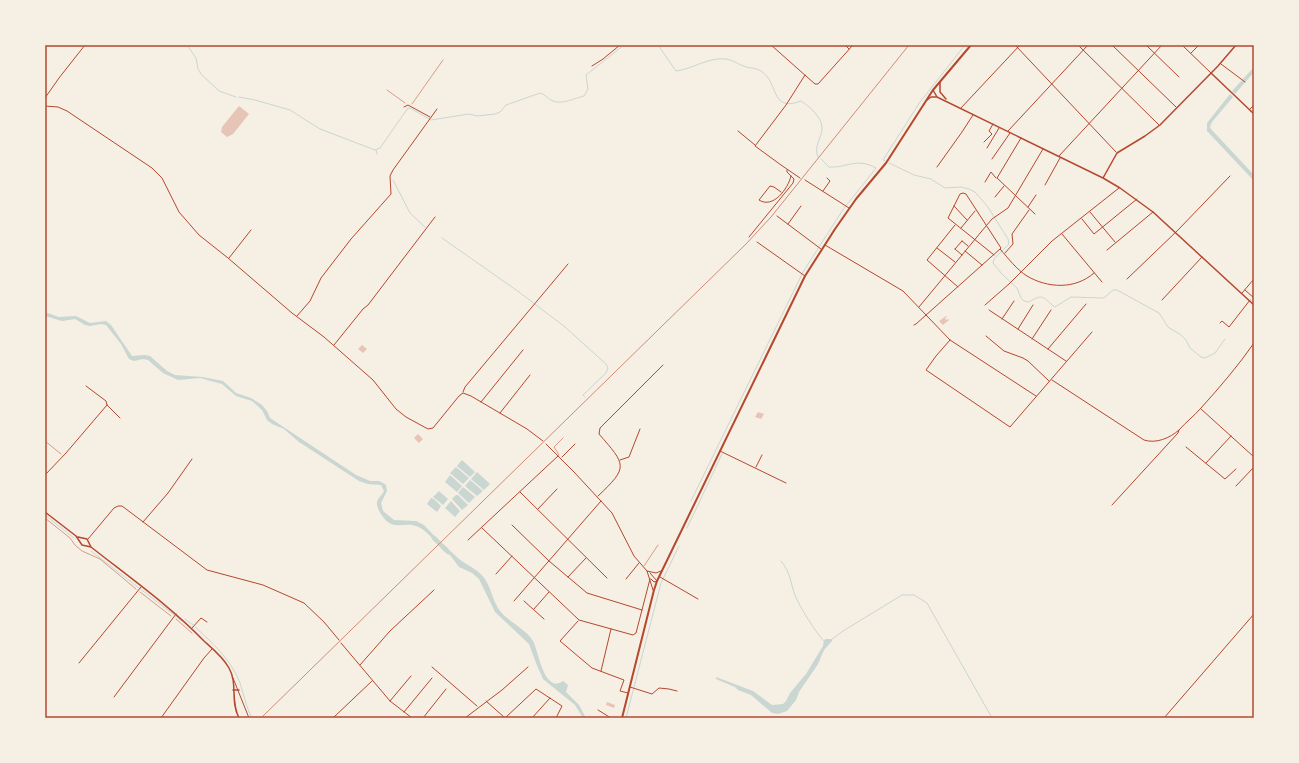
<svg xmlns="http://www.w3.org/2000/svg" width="1299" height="763" viewBox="0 0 1299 763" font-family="Commissioner,sans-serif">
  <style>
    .water { fill: #c9d6d2 }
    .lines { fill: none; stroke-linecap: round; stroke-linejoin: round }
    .stream { stroke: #c9d6d2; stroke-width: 1 }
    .river { stroke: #c9d6d2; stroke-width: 4.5 }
    .building { fill: #e6c5b7 }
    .path { stroke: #b5482f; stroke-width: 0.5 }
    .service { stroke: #b5482f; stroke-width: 0.5 }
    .pedestrian { stroke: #b5482f; stroke-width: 1 }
    .minor { stroke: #b5482f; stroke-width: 1 }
    .tertiary { stroke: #b5482f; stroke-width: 1.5 }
    .primary { stroke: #b5482f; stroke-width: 2 }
    .rail { stroke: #cf8b77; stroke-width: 1 }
    .neatline { fill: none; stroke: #b5482f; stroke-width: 1.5 }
  </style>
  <rect width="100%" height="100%" fill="#f6efe4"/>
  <!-- water -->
  <path class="water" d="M1254,67V72L1235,94L1232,91Z
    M1230,94L1233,97L1212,122L1210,127L1211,129L1254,175V181L1207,131V123Z
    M45,312L59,317L76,316L90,323L106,321L111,325L132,356L145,355L150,356L167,371L175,375L202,377L223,381L236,393L251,398L262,405L267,411L270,418L356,475L370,481H379L383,483L386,485L387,491L381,503L383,511L394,520L416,521L424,525L440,542L437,544C431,537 425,529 416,526C408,523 402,526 395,525C387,525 376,510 377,502C378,498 382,495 384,491L381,485L368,484L359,481L299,442L284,429L272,424L267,420L262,410L252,401L236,396L222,384L200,378L178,380L163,373L148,360L143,359L134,361L129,359L121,344L106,325L101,324L90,326L85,325L75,319L62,321L45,316Z
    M462,460L475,472L470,477L457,466Z
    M456,467L469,478L463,484L450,473Z
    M477,472L490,484L484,490L471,479Z
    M450,475L462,486L457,492L445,482Z
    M470,480L483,491L477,496L465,486Z
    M463,487L475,497L469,503L458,493Z
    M439,491L448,499L443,505L433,497Z
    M456,495H458L468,505L462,510L452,499Z
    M431,498L434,499L441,506L437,512L427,504Z
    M451,501L460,511L455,517L445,508Z
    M443,544C448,548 453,554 459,559C467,565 479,570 485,579C492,590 493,603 501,612C509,622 527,630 533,641C538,649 544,695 563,681L568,685L566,692L579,705L586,718H583L575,705L543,679L536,663L529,644L495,612L479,579L472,573L459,567L450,555L447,554L440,547Z
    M826,639H832V641L824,650L818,664L799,692L796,700L787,711L778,714L772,713L751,695L738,690L735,687L716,679V677L753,691L772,705L783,704L786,701L790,693L806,674L823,646L824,640Z"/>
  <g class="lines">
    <!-- stream -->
    <path class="stream" d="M187,45L196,58L198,69L201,74L219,91L236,97
      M658,45L676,71C693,69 708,57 726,59C734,60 739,65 746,67C751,68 756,68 761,71C779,82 770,113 801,101C809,106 822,117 822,128C822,138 813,147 818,157
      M239,97L255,100L290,110L320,129L375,150L380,148L408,108H410L431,120L469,114L477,116L495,114L500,112L506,105L540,93C545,94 548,99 553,101C562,105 575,98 584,96L588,89L586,75L624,45
      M376,150L377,154
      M821,159L829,167C848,168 856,157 876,168L862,186
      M885,161L883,160L920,102L965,45
      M889,163L914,175L931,179L945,188L961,187L969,189L975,192L988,207L1008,239L1009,244L994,259L993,263L1002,274L1017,288L1021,298L1024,301L1029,302C1045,292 1043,299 1055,307L1071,297L1104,298L1113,290H1117L1159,313L1168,327L1181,335L1186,340L1190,348L1201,357L1205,358L1215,353L1225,339
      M393,180L410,213L425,227
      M442,238L519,292L565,327L606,364L608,368L606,373L583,395L585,397
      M691,501L803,272L844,208L861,187
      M45,515L74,538
      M687,528L722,454
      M91,551L182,621
      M781,561C791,573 790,582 795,595C799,606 816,633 824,641
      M185,619L193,625
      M195,627C212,642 232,661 240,683C244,695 246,707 252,718
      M831,640L843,631L902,595H914L927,603L992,718
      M626,718L661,583L679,546"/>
    <!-- river -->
    <path class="river" d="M434,538L446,550"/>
  </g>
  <!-- building -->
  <path class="building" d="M239,106L249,114L233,134L227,137L221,132L222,127Z
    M946,316L947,317L945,318L946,320L948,319L949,320L943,325L939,321Z
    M362,345L367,349L363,353L358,349Z
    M758,412L764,414L761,419L755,417Z
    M418,434L423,439L419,443L414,438Z
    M607,702L615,705L614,708L606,705Z"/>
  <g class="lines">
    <!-- path -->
    <path class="path" d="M387,90L405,103
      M412,104L443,60
      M45,441L61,454
      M45,518L70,538L75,545L82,551L100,559L136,589
      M140,592L171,616
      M176,619L192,633"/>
    <!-- service -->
    <path class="service" d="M559,455L554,447L563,438
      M644,566L658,545"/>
    <!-- pedestrian -->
    <path class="pedestrian" d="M955,249L962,241
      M985,305L1009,284"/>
    <!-- minor -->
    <path class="minor" d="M771,45L815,84H818L853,45
      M845,45L849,49
      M1015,45L1116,152
      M1078,45L1159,125
      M1112,45L1176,107
      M1146,45L1179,77
      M1182,45L1211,73
      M1191,53L1199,45
      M1221,64L1245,82
      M592,66L603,59L620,45
      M45,98L59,78L85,45
      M45,106L58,107L67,111L152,168L162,178L179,212L199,235L228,258L292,313L324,337L373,380L396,409L406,417L428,429L433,428L459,396L463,393L471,396L527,429L543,441
      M404,107L408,105L430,117
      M961,108L1020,45
      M1250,109L1254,105
      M738,131L755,145
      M1008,131L1088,45
      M1021,138L997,178L1035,214
      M984,142L992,134L989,131L993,124
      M987,148L999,128
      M1059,156L1162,45
      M992,159L1010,133
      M937,167L962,132L973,115
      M800,178L781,165L755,146L786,105L805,75
      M805,180L849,208
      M985,182L991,172L996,178
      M1045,185L1060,158
      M823,191L830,181L827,178
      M781,192L774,187L770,186L759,200C773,209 788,189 791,176
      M995,197L1004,186
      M954,206L967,220
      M1028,207L1036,195
      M1090,212L1115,242
      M777,216L821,249
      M1082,219L1094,234L1137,199
      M788,224L801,206
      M955,225L927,260L958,287
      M961,228L975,211
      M1062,234L1102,282
      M749,237L793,183L794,179L787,172V170
      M962,241L968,246
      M757,242L805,276
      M825,245L903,291L950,340L1036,396
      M937,248L955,262
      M955,249L962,255
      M1107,250L1153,212
      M965,251L982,265
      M1005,253L1013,244L1012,234L1029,210
      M994,255L948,218L960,194L963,193L966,194L1001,248L1000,249C1008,258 1017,270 1027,276C1047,288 1075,290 1094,273
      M229,258L251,230
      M1127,279L1178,230L1230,176
      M1009,284L1052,241L1119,188
      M1245,290L1254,298
      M1242,293L1254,279
      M1162,300L1202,257
      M919,307L986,226L992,219L1008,208L1043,149
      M989,310L1066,361
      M297,316L310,301L321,278L351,239L391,194L390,176L393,170L437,109
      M1002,319L1014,301
      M1220,323L1222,321L1229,327L1250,300
      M914,325L916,324L1000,249
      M1018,329L1033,305
      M986,336L1004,351L1023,358L1028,361L1049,381
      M1032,339L1051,310
      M950,340L936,356L926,370L1010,427L1092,332
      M334,345L363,309L368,305L435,217
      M1048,349L1086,304
      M1052,380L1144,440C1156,444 1170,438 1179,430
      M86,386L106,401L107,405L120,418
      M463,392L465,387L568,264
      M481,402L523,350
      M1201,409L1254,457
      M500,413L530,375
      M546,444L574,472L612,513L634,556L647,571L653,590
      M1186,447L1225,479L1236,469
      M720,451L786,483
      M562,457L575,444
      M620,460L629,457L640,429
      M1206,463L1231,436
      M756,467L762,455
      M45,475L66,453L107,405
      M1236,486L1254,467
      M520,492L607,578
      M598,496C629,467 626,465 599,434L600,428L663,365
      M1112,505L1178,433L1179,430C1186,422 1194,416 1201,408C1220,387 1238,366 1254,343
      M538,509L557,489
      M143,522L168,493L192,459
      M512,525L549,561L587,593L642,610
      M482,528L579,620L633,635L636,633L650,579
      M88,539L114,508L118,506H122L207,570L263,585L304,603L324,622L339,640
      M468,540L558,456
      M647,571L656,573L661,571
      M650,573L657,581
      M496,574L512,556
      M568,577L586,558
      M660,577L698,599
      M626,579L639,563
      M651,579L654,582L657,581
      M514,601L601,501
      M524,601L544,619
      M534,609L549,592
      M578,621L560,641L592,668L624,680L620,691L628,693
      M192,628L201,618L207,622
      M341,643L390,701L412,718
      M79,663L141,587
      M360,665L390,631L434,590
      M432,667L477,706
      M601,671L611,629
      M233,678L249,718
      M630,687L652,694L659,688L669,689L677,691
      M114,697L176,614
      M390,701L411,676
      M486,701L505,718
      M598,710L611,718
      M404,712L432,678
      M161,718L204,658L212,649
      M333,718L372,681
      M423,718L446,689
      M465,718L502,690L528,667
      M505,718L536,689L562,706L556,718
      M532,718L550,698
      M1164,718L1254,614"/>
    <!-- tertiary -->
    <path class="tertiary" d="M1211,73L1254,114
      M940,82V92L946,99
      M933,90L937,97L1103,178L1120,188L1153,212L1254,305
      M927,100L931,97H937
      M1103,178L1117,153L1145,136L1160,125L1218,66L1236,45
      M45,512L76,536L82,545L91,547C129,577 170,606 204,641C213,649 223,657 229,668C238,684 230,701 239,718
      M78,537L87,539L91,547
      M233,690H239"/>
    <!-- primary -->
    <path class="primary" d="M622,718L654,590L657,581L805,276L835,229L856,199L886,163L933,90L971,45"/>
    <!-- rail -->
    <path class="rail" d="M261,718L746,244L771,217L909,45"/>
  </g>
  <!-- border -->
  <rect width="1299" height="763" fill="none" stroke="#f6efe4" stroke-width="92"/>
  <rect x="46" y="46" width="1207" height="671" class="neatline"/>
</svg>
